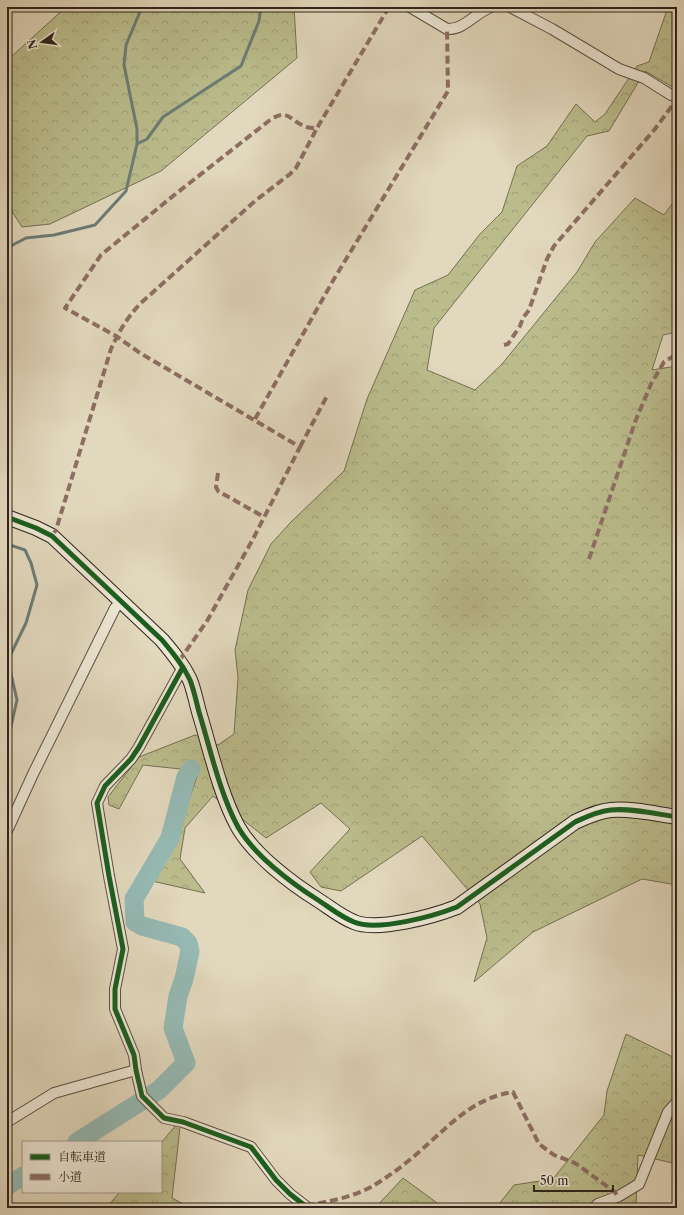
<svg xmlns="http://www.w3.org/2000/svg" width="684" height="1215" viewBox="0 0 684 1215" font-family="'Libre Caslon Text','Noto Serif JP',serif">
  <style>
    .forest { fill: url(#forest-crowns); stroke: #757054 }
    .lines { fill: none; stroke-linecap: round; stroke-linejoin: round }
    .stream { stroke: #6c7d77; stroke-width: 3 }
    .river { stroke: #95b9b3; stroke-width: 19 }
    .street-casing { stroke: #5c5144; stroke-width: 12 }
    .secondary-casing { stroke: #2f241c; stroke-width: 16 }
    .street { stroke: #ece6d4; stroke-width: 10 }
    .secondary { stroke: #ece6d4; stroke-width: 14 }
    .quiet { stroke: #8d6e63; stroke-width: 4; stroke-dasharray: 8 4; stroke-linecap: butt }
    .cycleway-casing { stroke: #ece6d4; stroke-width: 8 }
    .cycleway { stroke: #1b5e20; stroke-width: 5 }
  </style>
  <defs>
    <pattern id="forest-crowns" width="20" height="18" patternUnits="userSpaceOnUse"><rect width="20" height="18" fill="#bbbc8c"/><path d="M2 6a3 3 0 1 1 6 0M12 15a3 3 0 1 1 6 0" fill="none" stroke="#a1a178"/></pattern>
  </defs>
  <rect width="100%" height="100%" fill="#e2d8bd"/>
  <filter id="stains"><feTurbulence type="fractalNoise" baseFrequency=".005" numOctaves="4"/><feColorMatrix values="0 0 0 0 .2 0 0 0 0 .09 0 0 0 0 .02 0 0 0 .5 -.17"/></filter>
  <radialGradient id="worn" r=".72"><stop offset=".6" stop-color="#630" stop-opacity="0"/><stop offset="1" stop-color="#630" stop-opacity=".3"/></radialGradient>
  <!-- forest -->
  <path class="forest" d="M66,7H294L297,58L161,171L50,224L22,227L7,204V54L12,56Z
    M668,7H677V86L676,89L645,71L609,131L587,136L434,328L427,370L475,390L502,364L577,272L595,242L635,198L664,215L677,197V332L663,335L652,370L677,366V885L642,879L533,932L474,982L487,938L480,904L422,836L341,891L321,887L310,872L350,829L321,803L266,838L213,796L185,828L180,859L205,893L152,881L175,839L199,771L143,765L119,809L109,805L108,797L139,757L195,735L218,745L234,734L238,678L235,650L248,590L271,544L291,522L344,471L367,399L415,290L448,275L480,234L502,212L517,166L547,146L576,104L595,122L605,114L637,66L649,62Z
    M626,1034L677,1059V1164L638,1155L636,1207L638,1208H496L514,1185L553,1179L604,1115L607,1091Z
    M181,1119L172,1198L191,1208H106L120,1192H161V1143Z
    M403,1178L444,1208H375Z"/>
  <g class="lines">
    <!-- stream -->
    <path class="stream" d="M137,144L147,139L163,117L241,66L259,21L261,7
      M7,248L26,238L54,235L95,225L126,191L137,144V129L124,65L126,45L142,7
      M7,544L25,550L31,563L37,585L26,623L8,660L17,700L10,731L7,733"/>
    <!-- river -->
    <path class="river" d="M77,1142L159,1090L186,1063L173,1028L178,996L184,979L190,951L188,943L182,937L142,926L135,922L134,899L170,838L186,777L191,769
      M7,1186L23,1176"/>
    <!-- street casing -->
    <g class="street-casing">
      <path id="street" d="M410,7L447,29C464,30 475,13 491,7
        M510,7L552,29L619,69L644,78L671,95L677,96
        M183,667L139,747L131,759L105,786L97,803L109,876L123,949L115,989V1009L134,1055L136,1070L142,1096L164,1118L183,1122L251,1147L276,1180L290,1194L308,1208
        M7,831L33,774L115,608L121,602
        M7,1122L54,1093L136,1070
        M594,1208L598,1204L619,1196L639,1184L668,1112L677,1102"/>
    </g>
    <!-- secondary casing -->
    <g class="secondary-casing">
      <path id="secondary" d="M7,517L36,528L52,536L162,640C173,653 183,665 190,680C194,690 196,701 199,712C210,748 220,794 238,827C254,855 291,883 318,900C329,907 341,917 354,922C377,932 434,916 457,907L575,822C586,817 598,811 611,810C632,808 656,814 677,817"/>
    </g>
    <!-- street -->
    <use href="#street" class="street"/>
    <!-- secondary -->
    <use href="#secondary" class="secondary"/>
    <!-- quiet -->
    <path class="quiet" d="M504,345L508,344L520,326L523,318L529,310L547,259L554,246L655,129L677,99
      M255,419L334,279L448,91L447,29
      M300,447L327,396
      M218,473L216,487L218,491L264,517
      M52,536L56,530L111,349C119,331 128,316 142,302L255,201L290,174L296,168L317,128
      M589,559L635,422L651,384L664,362L677,354
      M179,661L207,621L253,539L300,447L140,353L116,336L65,308L101,255L173,196L270,120C288,108 289,120 304,126C308,128 313,128 317,128L389,7
      M307,1207L310,1205C331,1201 352,1197 371,1187C392,1175 413,1158 430,1142C456,1119 476,1098 513,1092L539,1144L554,1155L575,1163L615,1192L617,1196"/>
    <!-- cycleway casing -->
    <g class="cycleway-casing">
      <path id="cycleway" d="M7,517L36,528L52,536L162,640C173,653 183,665 190,680C194,690 196,701 199,712C210,748 220,794 238,827C254,855 291,883 318,900C329,907 341,917 354,922C377,932 434,916 457,907L575,822C586,817 598,811 611,810C632,808 656,814 677,817
        M183,667L139,747L131,759L105,786L97,803L109,876L123,949L115,989V1009L134,1055L136,1070L142,1096L164,1118L183,1122L251,1147L276,1180L290,1194L308,1208"/>
    </g>
    <!-- cycleway -->
    <use href="#cycleway" class="cycleway"/>
  </g>
  <!-- margin -->
  <rect width="684" height="1215" fill="none" stroke="#e2d8bd" stroke-width="24"/>
  <rect x="8" y="8" width="668" height="1199" fill="none" stroke="#2f241c" stroke-width="2"/>
  <rect x="12" y="12" width="660" height="1191" fill="none" stroke="#2f241c"/>
  <!-- legend -->
  <rect x="22" y="1141" width="140" height="52" fill="#ece6d4" stroke="#a0988a"/>
  <rect x="30" y="1154" width="20" height="6" fill="#1b5e20" stroke="#a0988a"/>
  <text x="58" y="1161" font-size="12" fill="#2f241c">自転車道</text>
  <rect x="30" y="1174" width="20" height="6" fill="#8d6e63" stroke="#a0988a"/>
  <text x="58" y="1181" font-size="12" fill="#2f241c">小道</text>
  <!-- north arrow -->
  <g transform="translate(42 42) rotate(256)" stroke="#ece6d4" stroke-width="3" paint-order="stroke">
  <path d="M0-3L7 15L0 10L-7 15Z" fill="#2f241c"/>
  <text y="-6" font-size="11" font-weight="bold" text-anchor="middle" fill="#2f241c">N</text>
  </g>
  <!-- scale -->
  <path d="M534 1185v6h79v-6" fill="none" stroke="#2f241c" stroke-width="2"/>
  <text x="540" y="1185" font-size="12" fill="#2f241c" stroke="#ece6d4" stroke-width="3" paint-order="stroke">50 m</text>
  <rect width="100%" height="100%" filter="url(#stains)"/>
  <rect width="100%" height="100%" fill="url(#worn)"/>
</svg>
